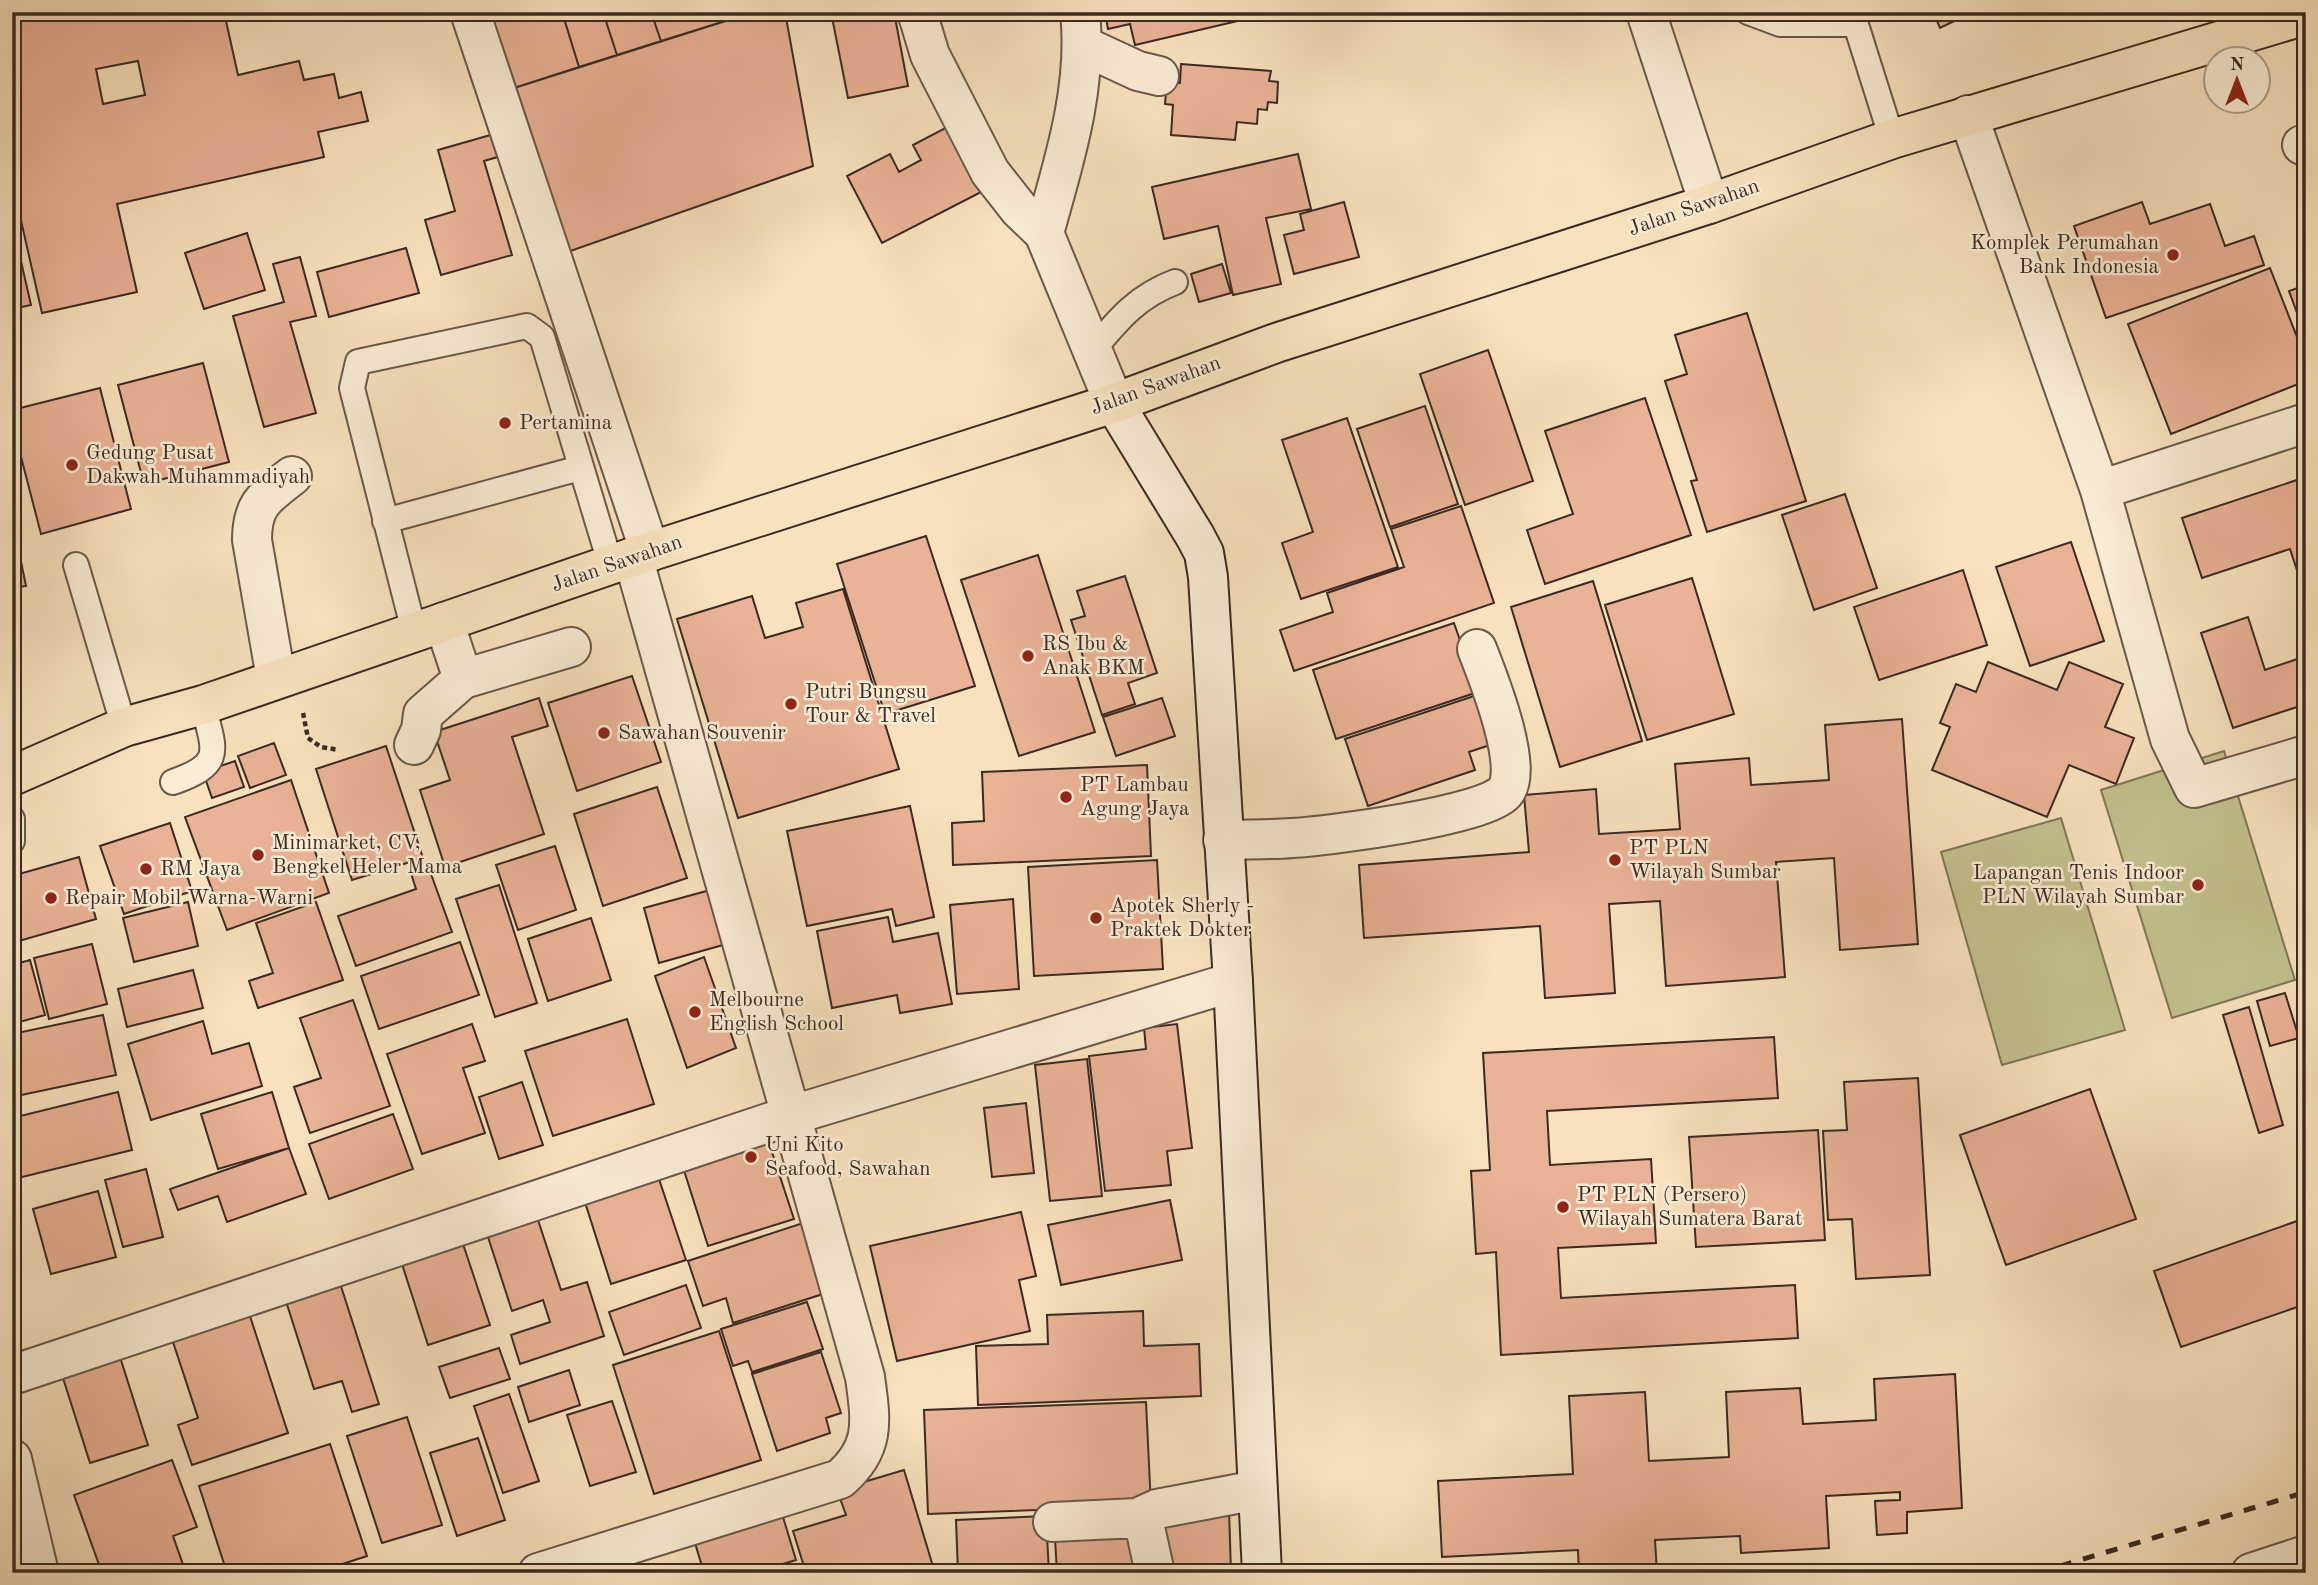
<svg xmlns="http://www.w3.org/2000/svg" width="2318" height="1585" viewBox="0 0 2318 1585" font-family="'Old Standard TT',serif">
  <style>
    .green { fill: #c3c18e; stroke: #7f7658; stroke-width: 2 }
    .building { fill: #eab297; stroke: #3b2a22; stroke-width: 2; fill-rule: evenodd }
    .lines { fill: none; stroke-linecap: round; stroke-linejoin: round }
    .lane-casing { stroke: #6a5849; stroke-width: 28 }
    .street-casing { stroke: #6a5849; stroke-width: 42 }
    .secondary-casing { stroke: #3b2a22; stroke-width: 42 }
    .primary-casing { stroke: #3b2a22; stroke-width: 42 }
    .path { stroke: #3b2a22; stroke-width: 4.5; stroke-dasharray: 5 3.5; stroke-linecap: butt }
    .lane { stroke: #faecd5; stroke-width: 24 }
    .street { stroke: #faecd5; stroke-width: 38 }
    .secondary { stroke: #faecd5; stroke-width: 38 }
    .primary { stroke: #f8e1be; stroke-width: 38 }
    .rail { stroke: #3b2a22; stroke-width: 5; stroke-dasharray: 12 12; stroke-linecap: butt }
    .poi-dot { fill: #8f2418; stroke: #faecd5; stroke-width: 2.5 }
    .labels { text-anchor: middle; dominant-baseline: central; stroke-width: 5; stroke-linejoin: round; paint-order: stroke }
    .street-label { font-size: 21px; fill: #3b2a22; stroke: #faecd5 }
    .poi-label { font-size: 21px; fill: #3b2a22; stroke: #faecd5; text-anchor: start }
  </style>
  <rect width="100%" height="100%" fill="#f8e1be"/>
  <filter id="stains"><feTurbulence type="fractalNoise" baseFrequency=".00286" numOctaves="4"/><feColorMatrix values="0 0 0 0 .2 0 0 0 0 .09 0 0 0 0 .02 0 0 0 .5 -.17"/></filter>
  <radialGradient id="worn" r=".72"><stop offset=".6" stop-color="#630" stop-opacity="0"/><stop offset="1" stop-color="#630" stop-opacity=".3"/></radialGradient>
  <!-- green -->
  <path class="green" d="M2224,751L2295,980L2172,1018L2101,790Z
    M2061,818L2125,1030L2002,1065L1941,852Z"/>
  <!-- building -->
  <path class="building" d="M12,12H224L238,75L299,61L304,80L334,74L339,98L361,92L368,121L318,132L324,157L117,204L137,292L42,313L12,181ZM138,61L145,95L103,104L96,69Z
    M486,12H562L579,67L511,89Z
    M562,12H603L617,55L579,67Z
    M603,12H651L661,41L617,55Z
    M651,12H719L722,22L661,41Z
    M719,12H754L722,22Z
    M754,12H785L813,166L559,255L511,89Z
    M831,12H894L908,86L848,98Z
    M1105,12H1240L1242,20L1135,45L1130,24L1108,29Z
    M1933,12H1973L1940,28Z
    M1181,64L1271,71L1269,81L1278,82L1277,103L1268,102L1267,110L1258,109L1257,124L1237,122L1235,140L1171,135L1173,105L1165,104L1167,82L1180,83Z
    M953,124L987,189L882,243L847,176L890,154L899,172L921,160L913,145Z
    M494,134L501,156L484,161L512,255L441,275L425,220L455,211L438,150Z
    M1298,154L1311,209L1266,218L1281,284L1233,295L1218,226L1164,239L1152,187Z
    M1344,202L1359,257L1294,274L1284,235L1304,230L1300,214Z
    M2142,202L2150,224L2210,204L2225,246L2254,236L2264,265L2106,318L2074,226Z
    M12,222L31,305L12,309Z
    M247,233L265,290L204,309L185,253Z
    M406,248L419,293L329,317L317,272Z
    M300,257L316,316L290,322L316,413L264,427L233,316L284,302L273,264Z
    M1222,264L1231,293L1199,302L1191,274Z
    M2270,268L2306,360V381L2171,434L2128,324Z
    M2306,285V337L2289,291Z
    M1747,313L1806,501L1707,532L1691,481L1697,480L1665,381L1687,374L1675,335Z
    M1488,350L1533,481L1465,505L1420,374Z
    M203,363L229,462L144,484L118,385Z
    M100,388L131,509L41,534L12,422V410Z
    M1645,398L1691,535L1545,584L1527,530L1573,514L1545,431Z
    M1425,406L1458,504L1390,527L1357,429Z
    M1347,418L1398,567L1301,599L1282,543L1313,532L1282,440Z
    M2306,477V598L2290,549L2202,578L2182,518Z
    M1845,494L1877,588L1814,610L1782,515Z
    M1461,506L1494,603L1294,671L1280,630L1333,612L1327,593L1404,567L1391,529Z
    M12,517L26,586L12,588Z
    M926,536L975,686L885,714L837,564Z
    M2071,542L2104,641L2030,666L1996,567Z
    M1038,555L1095,732L1019,756L961,580Z
    M1963,570L1987,645L1879,680L1854,607Z
    M1125,576L1157,673L1128,683L1135,704L1102,715L1071,620L1085,616L1077,591Z
    M1692,578L1734,714L1647,740L1605,605Z
    M1593,581L1642,741L1560,767L1511,607Z
    M843,589L899,769L738,818L677,619L752,596L765,638L803,627L796,603Z
    M2248,617L2265,670L2306,656V704L2233,728L2201,633Z
    M1454,623L1478,692L1336,739L1313,670Z
    M1988,662L2057,690L2069,662L2123,684L2105,727L2134,738L2116,784L2069,765L2047,817L1932,770L1950,727L1940,723L1956,684L1976,692Z
    M632,676L661,762L577,791L548,703Z
    M1477,695L1493,744L1469,752L1475,770L1368,806L1345,739Z
    M539,698L548,726L512,737L544,834L445,867L420,790L450,780L434,732Z
    M1162,698L1175,736L1116,756L1103,717Z
    M1902,719L1918,944L1840,950L1834,858L1776,862L1785,977L1666,986L1660,901L1609,904L1615,993L1545,998L1540,926L1364,938L1359,865L1529,852L1524,795L1596,789L1599,834L1680,829L1675,764L1749,758L1751,785L1829,780L1825,725Z
    M274,743L286,775L250,788L238,756Z
    M386,746L423,858L352,880L316,769Z
    M235,761L244,787L212,798L203,772Z
    M1147,765L1151,856L953,865L952,823L984,821L982,772Z
    M291,780L329,893L227,930L185,817Z
    M657,787L687,878L603,906L574,814Z
    M910,806L934,917L896,926L892,909L807,926L787,831Z
    M170,823L192,891L124,914L100,846Z
    M555,846L576,910L518,930L496,865Z
    M79,857L96,919L12,943V876Z
    M1157,860L1163,969L1034,976L1028,867Z
    M427,863L452,932L356,966L338,916L416,889L410,870Z
    M499,885L537,1003L495,1017L456,899Z
    M714,889L730,943L659,963L644,908Z
    M1013,899L1019,989L957,994L950,905Z
    M188,902L198,946L134,962L123,918Z
    M316,902L343,980L258,1008L249,981L273,973L256,923Z
    M888,917L893,942L938,933L952,1004L900,1013L897,995L832,1008L817,931Z
    M591,918L611,980L548,1001L528,939Z
    M460,942L479,995L379,1029L361,976Z
    M92,944L107,1004L49,1019L34,958Z
    M704,957L736,1048L687,1068L655,976Z
    M30,960L45,1015L12,1024V965Z
    M193,970L203,1008L127,1027L118,989Z
    M2285,993L2299,1038L2270,1046L2257,1001Z
    M353,1000L390,1106L310,1133L294,1087L321,1078L300,1018Z
    M2306,1001V1025L2299,1003Z
    M2249,1007L2283,1125L2259,1133L2223,1015Z
    M103,1015L116,1075L12,1097V1034Z
    M627,1019L654,1104L553,1136L525,1051Z
    M203,1021L212,1054L249,1043L262,1086L151,1120L128,1044Z
    M472,1024L485,1061L463,1068L485,1133L422,1154L387,1054Z
    M1177,1024L1192,1148L1167,1151L1171,1185L1105,1191L1089,1056L1146,1049L1144,1028Z
    M1774,1037L1778,1098L1547,1111L1550,1165L1651,1159L1656,1243L1558,1248L1561,1298L1795,1285L1798,1338L1501,1355L1496,1252L1476,1254L1471,1171L1490,1170L1483,1053Z
    M1087,1059L1102,1196L1050,1201L1035,1065Z
    M1918,1078L1930,1275L1856,1279L1852,1219L1828,1220L1823,1131L1847,1130L1844,1082Z
    M522,1082L543,1145L499,1159L479,1097Z
    M2090,1089L2136,1219L2006,1265L1960,1135Z
    M118,1092L132,1150L18,1178L12,1152V1118Z
    M272,1092L289,1148L218,1169L201,1114Z
    M1026,1103L1034,1173L992,1177L984,1108Z
    M393,1114L413,1169L329,1199L309,1144Z
    M1818,1130L1825,1240L1696,1247L1689,1137Z
    M766,1134L794,1219L708,1246L681,1161Z
    M289,1148L306,1194L227,1222L218,1196L178,1210L170,1189Z
    M146,1169L163,1237L123,1247L105,1180Z
    M657,1173L686,1260L611,1284L583,1196Z
    M98,1191L116,1257L51,1274L33,1209Z
    M1170,1200L1182,1260L1061,1285L1048,1225Z
    M1021,1212L1036,1276L1019,1280L1030,1331L897,1361L870,1246Z
    M2303,1219L2306,1304L2181,1347L2154,1271Z
    M538,1220L561,1290L587,1282L604,1336L520,1364L511,1335L550,1322L543,1300L512,1311L488,1237Z
    M803,1223L826,1293L733,1323L726,1298L703,1306L688,1261Z
    M462,1241L490,1325L428,1345L401,1261Z
    M337,1274L379,1404L352,1412L342,1381L314,1389L283,1292Z
    M686,1285L701,1328L624,1355L609,1312Z
    M807,1302L823,1349L752,1372L748,1361L733,1366L721,1329Z
    M1143,1311L1144,1346L1199,1344L1201,1396L978,1405L976,1346L1048,1344L1047,1315Z
    M249,1313L288,1433L192,1465L178,1425L198,1418L172,1339Z
    M719,1331L761,1460L654,1494L613,1365Z
    M499,1348L510,1379L450,1398L439,1367Z
    M821,1352L841,1413L826,1418L830,1433L777,1451L752,1374Z
    M120,1357L148,1445L90,1463L62,1375Z
    M569,1370L580,1405L529,1422L518,1387Z
    M1955,1374L1962,1508L1907,1512V1533L1877,1535L1875,1501L1900,1500V1492L1826,1496L1829,1548L1741,1553L1740,1536L1655,1540L1657,1573H1579L1578,1550L1442,1557L1438,1481L1573,1474L1569,1396L1645,1392L1649,1461L1729,1457L1726,1392L1800,1388L1803,1424L1876,1420L1874,1379Z
    M509,1394L539,1481L503,1493L474,1406Z
    M612,1401L636,1472L590,1486L567,1415Z
    M1146,1402L1151,1506L928,1514L924,1410Z
    M407,1417L442,1525L382,1543L347,1436Z
    M478,1438L505,1520L457,1536L430,1453Z
    M330,1444L367,1556L315,1573H227L199,1486Z
    M172,1460L197,1527L173,1536L186,1573H102L74,1495Z
    M904,1470L935,1573H806L793,1531L846,1515L837,1490Z
    M780,1507L796,1560L753,1573H704L692,1533Z
    M1229,1509L1231,1573H1177V1568H1164L1162,1512Z
    M1046,1516L1049,1573H958L956,1520Z
    M1136,1535L1138,1573H1057L1055,1538Z"/>
  <g class="lines">
    <!-- lane casing -->
    <g class="lane-casing">
      <path id="lane" d="M1748,12L1780,24H1856
        M1852,12L1892,139
        M1092,351C1118,320 1136,297 1175,282
        M385,521L580,468
        M76,565L124,727
        M414,631L352,388L358,362L527,326L542,337L611,566
        M173,782C224,764 215,752 203,705
        M12,819V841"/>
    </g>
    <!-- street casing -->
    <g class="street-casing">
      <path id="street" d="M470,12L650,552
        M917,12L930,55L990,172L1019,209L1044,233L1114,403
        M1646,12L1709,204
        M1084,46L1138,71L1159,76
        M1968,115L2100,490L2170,739L2194,788L2306,755
        M2302,145L2306,144
        M1044,233C1064,161 1088,88 1080,12
        M2100,490L2306,423
        M276,678L252,540C252,504 265,497 292,476
        M463,679L571,647
        M414,745L421,730L423,714L463,679L444,622
        M1223,840C1246,839 1269,840 1292,838C1328,836 1485,816 1505,792C1525,768 1487,675 1477,649
        M12,1375L789,1116L1233,982
        M12,1459L39,1573
        M1137,1518L1157,1509L1257,1490
        M1053,1522L1137,1518L1146,1532L1155,1573
        M538,1573L840,1479C876,1448 871,1421 865,1377L633,557
        M2251,1573L2306,1555"/>
    </g>
    <!-- secondary casing -->
    <g class="secondary-casing">
      <path id="secondary" d="M1114,403L1195,536L1204,553L1208,577L1233,982L1262,1573"/>
    </g>
    <!-- primary casing -->
    <g class="primary-casing">
      <path id="primary" d="M12,776L124,727L203,705L633,557L1114,403L1276,343L1709,204L1892,139L2306,15"/>
    </g>
    <!-- path -->
    <path class="path" d="M303,713L308,738L321,747L339,750"/>
    <!-- lane -->
    <use href="#lane" class="lane"/>
    <!-- street -->
    <use href="#street" class="street"/>
    <!-- secondary -->
    <use href="#secondary" class="secondary"/>
    <!-- primary -->
    <use href="#primary" class="primary"/>
    <!-- rail -->
    <path class="rail" d="M2037,1573L2306,1492"/>
  </g>
  <!-- markers -->
  <g class="poi-dot">
    <circle cx="2173" cy="255" r="7"/>
    <circle cx="505" cy="423" r="7"/>
    <circle cx="72" cy="465" r="7"/>
    <circle cx="1028" cy="656" r="7"/>
    <circle cx="791" cy="704" r="7"/>
    <circle cx="604" cy="733" r="7"/>
    <circle cx="1066" cy="797" r="7"/>
    <circle cx="258" cy="855" r="7"/>
    <circle cx="1615" cy="860" r="7"/>
    <circle cx="146" cy="869" r="7"/>
    <circle cx="2198" cy="885" r="7"/>
    <circle cx="51" cy="898" r="7"/>
    <circle cx="1096" cy="918" r="7"/>
    <circle cx="695" cy="1012" r="7"/>
    <circle cx="751" cy="1157" r="7"/>
    <circle cx="1563" cy="1207" r="7"/>
  </g>
  <g class="labels">
    <!-- street labels -->
    <g class="street-label">
      <text transform="translate(1694 208) rotate(-19)">Jalan Sawahan</text>
      <text transform="translate(1156 386) rotate(-20)">Jalan Sawahan</text>
      <text transform="translate(617 564) rotate(-19)">Jalan Sawahan</text>
    </g>
    <!-- poi labels -->
    <g class="poi-label">
      <text x="2159" y="243" text-anchor="end">Komplek Perumahan<tspan x="2159" dy="24">Bank Indonesia</tspan></text>
      <text x="519" y="423">Pertamina</text>
      <text x="86" y="453">Gedung Pusat<tspan x="86" dy="24">Dakwah Muhammadiyah</tspan></text>
      <text x="1042" y="644">RS Ibu &amp;<tspan x="1042" dy="24">Anak BKM</tspan></text>
      <text x="805" y="692">Putri Bungsu<tspan x="805" dy="24">Tour &amp; Travel</tspan></text>
      <text x="618" y="733">Sawahan Souvenir</text>
      <text x="1080" y="785">PT Lambau<tspan x="1080" dy="24">Agung Jaya</tspan></text>
      <text x="272" y="843">Minimarket, CV,<tspan x="272" dy="24">Bengkel Heler Mama</tspan></text>
      <text x="1629" y="848">PT PLN<tspan x="1629" dy="24">Wilayah Sumbar</tspan></text>
      <text x="160" y="869">RM Jaya</text>
      <text x="2184" y="873" text-anchor="end">Lapangan Tenis Indoor<tspan x="2184" dy="24">PLN Wilayah Sumbar</tspan></text>
      <text x="65" y="898">Repair Mobil Warna-Warni</text>
      <text x="1110" y="906">Apotek Sherly -<tspan x="1110" dy="24">Praktek Dokter</tspan></text>
      <text x="709" y="1000">Melbourne<tspan x="709" dy="24">English School</tspan></text>
      <text x="765" y="1145">Uni Kito<tspan x="765" dy="24">Seafood, Sawahan</tspan></text>
      <text x="1577" y="1195">PT PLN (Persero)<tspan x="1577" dy="24">Wilayah Sumatera Barat</tspan></text>
    </g>
  </g>
  <!-- margin -->
  <rect width="2318" height="1585" fill="none" stroke="#f8e1be" stroke-width="42"/>
  <rect x="14" y="14" width="2290" height="1557" fill="none" stroke="#3b2a22" stroke-width="3.5"/>
  <rect x="21" y="21" width="2276" height="1543" fill="none" stroke="#3b2a22" stroke-width="2"/>
  <!-- north arrow -->
  <g transform="translate(2237 80)"><circle r="33" fill="#faecd5" stroke="#ae9e8d" stroke-width="2"/>
  <path d="M0-5L12 26L0 18L-12 26Z" fill="#8f2418"/>
  <text y="-10" font-size="19" font-weight="bold" text-anchor="middle" fill="#3b2a22">N</text>
  </g>
  <rect width="100%" height="100%" filter="url(#stains)"/>
  <rect width="100%" height="100%" fill="url(#worn)"/>
</svg>
